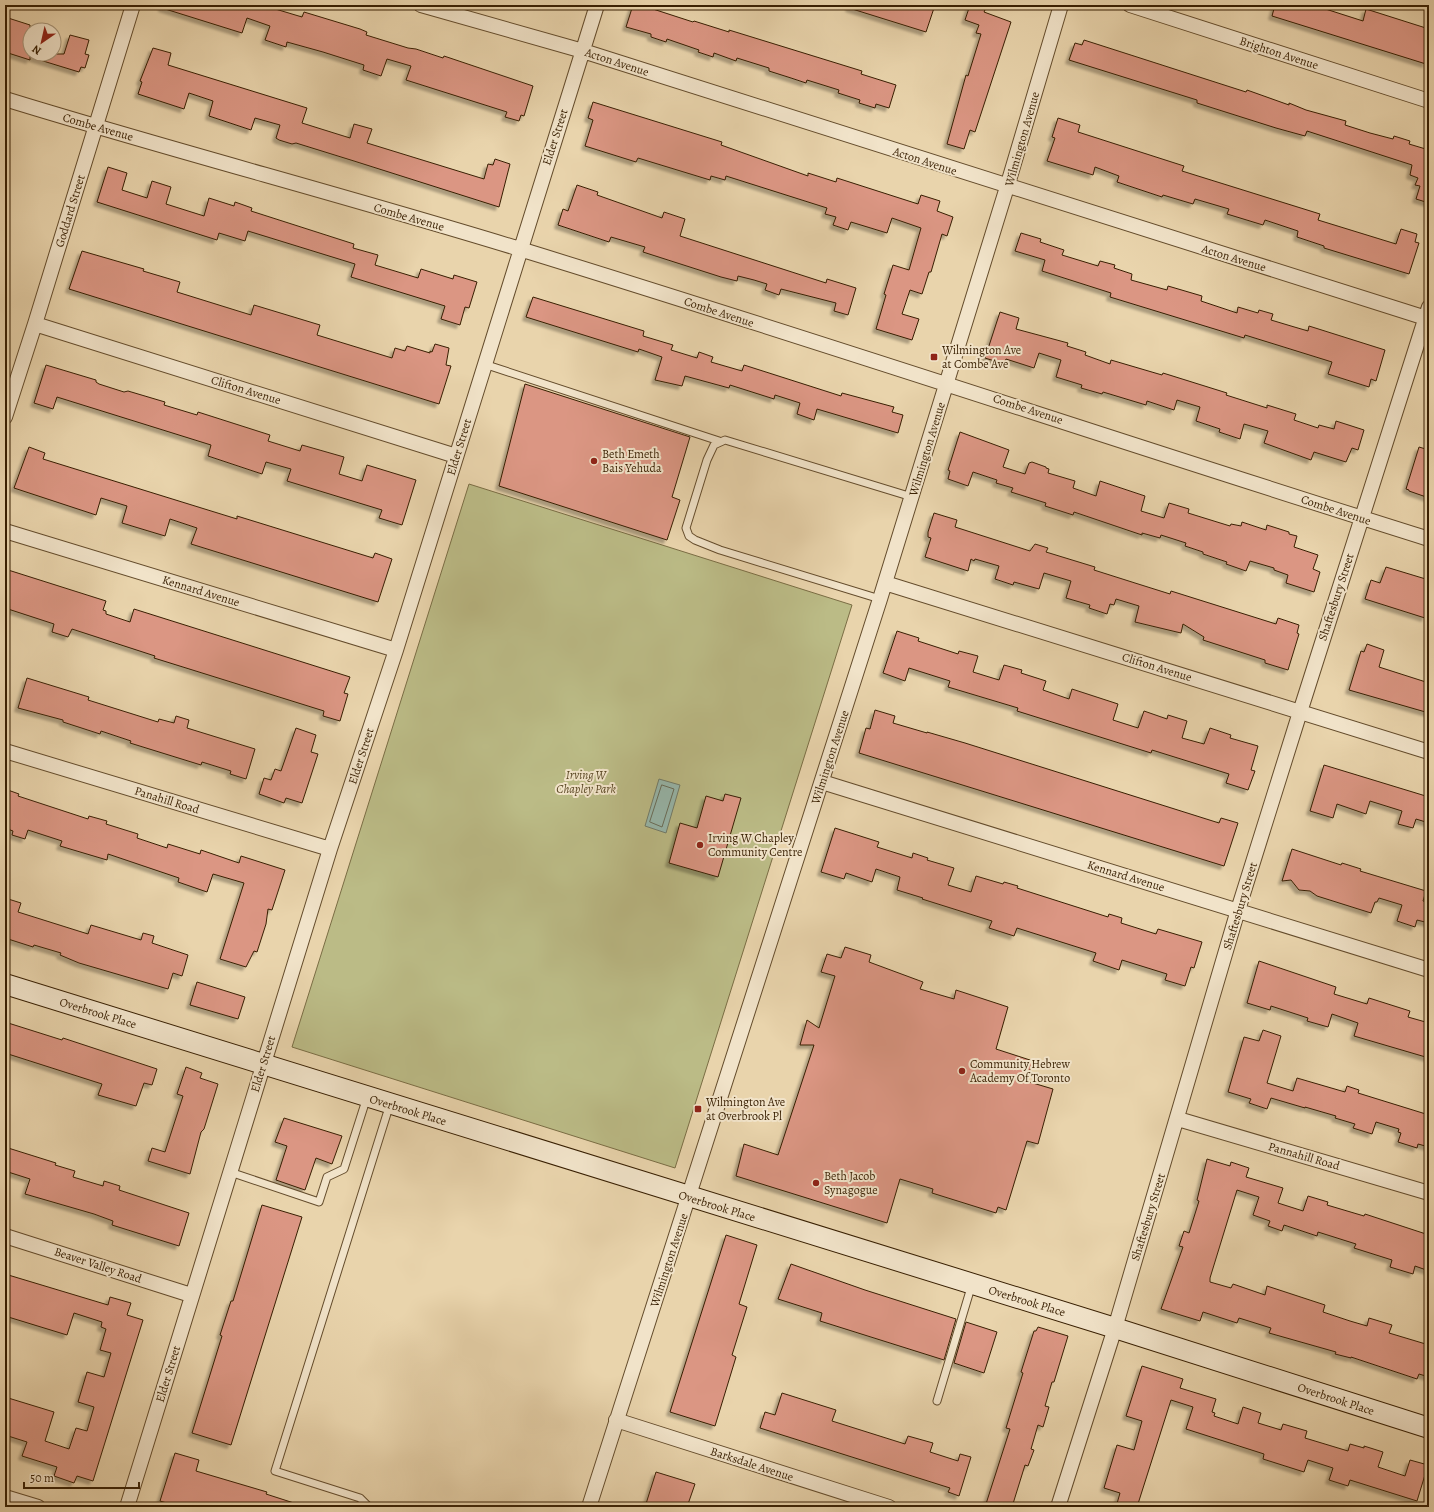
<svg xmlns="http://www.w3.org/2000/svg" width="1434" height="1512" viewBox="0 0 1434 1512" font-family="Alegreya,serif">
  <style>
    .green { fill: #bbbb86; stroke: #7a6d44 }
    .water { fill: #97b8ad; stroke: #717b69 }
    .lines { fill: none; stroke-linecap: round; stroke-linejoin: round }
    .shore { stroke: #686c58; stroke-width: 1 }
    .building { fill: #db9683; stroke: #381f02; filter: url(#shadow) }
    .lane-casing { stroke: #644c2c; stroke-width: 9 }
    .street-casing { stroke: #644c2c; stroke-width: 16 }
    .secondary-casing { stroke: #381f02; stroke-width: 22 }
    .lane { stroke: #f1e3c9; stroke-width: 7 }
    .street { stroke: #f1e3c9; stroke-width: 14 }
    .secondary { stroke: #f1e3c9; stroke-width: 20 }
    .poi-dot { fill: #8f2418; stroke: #f1e3c9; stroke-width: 1.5 }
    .labels { text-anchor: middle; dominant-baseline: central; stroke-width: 4; stroke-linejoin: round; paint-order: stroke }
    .street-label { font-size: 12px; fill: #381f02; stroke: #f1e3c9 }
    .poi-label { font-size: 12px; fill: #381f02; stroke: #f1e3c9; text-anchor: start }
    .park-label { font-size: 12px; font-style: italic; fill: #594623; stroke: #f1e3c9 }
  </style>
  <defs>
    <filter id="shadow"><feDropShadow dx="-3.5" dy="3.5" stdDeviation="1" flood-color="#0004"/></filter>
  </defs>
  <rect width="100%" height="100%" fill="#e9d4ac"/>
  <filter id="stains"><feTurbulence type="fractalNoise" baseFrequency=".005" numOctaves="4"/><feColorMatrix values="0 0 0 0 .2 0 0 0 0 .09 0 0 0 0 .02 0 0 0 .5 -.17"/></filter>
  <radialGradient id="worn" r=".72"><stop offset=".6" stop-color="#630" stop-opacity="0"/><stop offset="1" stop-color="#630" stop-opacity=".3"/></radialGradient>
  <!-- green -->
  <path class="green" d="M469,484L852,605L675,1168L292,1047Z"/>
  <!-- water -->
  <path class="water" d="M659,779L680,785L666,833L645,826Z"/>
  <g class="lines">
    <!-- shore -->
    <path class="shore" d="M662,785L674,789L662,827L650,822Z"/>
  </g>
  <!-- building -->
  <path class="building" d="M162,5H262L302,17L304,12L360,29L367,32L366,35L408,48L416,49L443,58L444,56L533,86L524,116L521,115L519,121L505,117L507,112L406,80L411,66L387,59L381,76L363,70L364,65L323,52L287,42L286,47L265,40L270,26L247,18L242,33L162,8Z
    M633,5H654L653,9L693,22L694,21L729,32V30L862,71L861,74L896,85L889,108L876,104L875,108L859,103L860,100L838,93L839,90L807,80L806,83L791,78L769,71V68L737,58L736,61L714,53L713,57L698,52L699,50L667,39L666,42L651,37V34L626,27Z
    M850,5H935L926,32L849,8Z
    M970,5L985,10L984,12L1011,22L975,132L970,130L964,149L947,144L966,75L968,76L981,34L976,33L979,25L965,20Z
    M1275,5H1313L1363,21L1366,9L1429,29L1425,45L1429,47L1426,64L1272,16Z
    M5,17L30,25V57V54H64L70,35L89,40L85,54L89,55L85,68L81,67L79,72L30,57V60L5,52Z
    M1084,40L1246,92L1247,90L1289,105V103L1306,110L1346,121L1345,125L1370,133L1393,139L1394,136L1410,141L1409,144L1429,150V203L1416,199L1420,186L1415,185L1418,178L1410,175L1412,165L1307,131L1305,136L1276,128L1197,103V100L1069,60L1075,43L1082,45Z
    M153,48L171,53L168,65L307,108L302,123L350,138L354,124L372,129L367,143L484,179L488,164L493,165L495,159L510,164L499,207L354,161L296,143L292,144L279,140L276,138L280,125L255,118L251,130L209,116L213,101L189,93L184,109L138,94L142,82L140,81Z
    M593,102L722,142L721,145L808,176V173L836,182L837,178L918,204L921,195L940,201L937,211L953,217L947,236L942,234L931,272H929L922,294L910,290L902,314L919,319L912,340L876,329L886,295L884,294L893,265L909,270L921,228L892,218L887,233L851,222L848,230L833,225L836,217L825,214L827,208L726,176L725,180L711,176L710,180L638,158L636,162L585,146L593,120L588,118Z
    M1058,118L1080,125L1078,132L1184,166L1182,171L1320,214L1318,220L1396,244L1401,229L1417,234L1415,242L1419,243L1409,274L1324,248V246L1297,237L1298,231L1265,220L1263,225L1227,214L1229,209L1195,199L1193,204L1163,195L1162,197L1117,182L1119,176L1095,167L1093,175L1047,161L1055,138L1052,137Z
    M108,167L127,173L122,190L147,198L152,181L171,187L166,204L204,216L209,198L234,206L235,202L252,208L251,211L354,244L353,248L378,255L375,265L418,278L421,269L453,279L454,275L477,282L469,308L465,307L460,325L441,319L445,306L351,277L355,264L248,231L245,241L219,233L217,240L97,202Z
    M577,185L598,192L597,195L662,218L664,212L685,219L680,236L826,283L827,279L856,288L848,315L834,311L836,303L781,289L779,295L765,290L767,284L754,280L738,276L737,281L721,277L643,252L645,247L611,237L609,242L558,225L563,209L568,211Z
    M1021,233L1041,239L1040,242L1064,250L1062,255L1098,266L1100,261L1115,265L1114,268L1132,274L1131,280L1167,290L1168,286L1202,296L1201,301L1237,313L1238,307L1258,313L1259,310L1273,314L1271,320L1291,326L1308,331L1309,326L1385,350L1376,381L1371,379L1369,387L1328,374L1332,362L1245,335L1244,338L1110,297L1111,293L1042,271L1045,260L1015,251Z
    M82,251L144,269L143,271L180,282L177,292L251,315L254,305L320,325L317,335L392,358L395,348L405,351L407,346L430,353V351L432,352L435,344L449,348L446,365L451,366L439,404L69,289Z
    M533,297L644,331L643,336L673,345L671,350L697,358L699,352L713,357L711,362L742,371L744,365L841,396L842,393L894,407L892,412L903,415L898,433L817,409L814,420L797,414L800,403L775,395L774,399L730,385L729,388L685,376L682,386L655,380L662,357L639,349L638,352L526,317Z
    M1000,312L1019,318L1016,329L1068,343L1067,346L1086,352L1085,355L1110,364L1111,360L1162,375L1163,373L1227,393L1226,395L1267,408V405L1296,414L1294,420L1318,428L1319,425L1334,429L1336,421L1364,430L1358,450L1352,448L1346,462L1314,452L1311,460L1264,443L1268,431L1244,424L1240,439L1219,432L1220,429L1196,421L1200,407L1177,400L1174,410L1147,401L1146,405L1103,392L1102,394L1081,388L1082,385L1056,377L1061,360L1039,353L1034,368L1006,359L1004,364L985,358Z
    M46,365L96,380V382L99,384L124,392L128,391L165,402L164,405L197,415L198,412L270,435L268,441L300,451L302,445L344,457L339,474L362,481L367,465L416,480L402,525L379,518L382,510L287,481L291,469L266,462L262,474L208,456L211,445L57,397L53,409L34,403Z
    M525,384L690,437L672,497L680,500L667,540L499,486Z
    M960,432L1009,450L1003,467L1025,474L1029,463L1032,462L1046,467V468L1049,469L1048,473L1075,481L1073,488L1096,496L1100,481L1145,496L1141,511L1164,518L1169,503L1189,509L1188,513L1230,526L1231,524L1241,526L1242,522L1266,530L1267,525L1289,532V534L1297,536L1294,547L1318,555L1313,569L1320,572L1314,592L1286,583L1288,575L1274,570V568L1250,561L1246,571L1226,564L1227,562L1203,554V552L1185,546L1186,543L1161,535L1160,538L1142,533V535L1074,512L1073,515L1045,506L1046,503L1011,492L1013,488L996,483L997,480L973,472L968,486L948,479L950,471L948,470Z
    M29,447L45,453L43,459L237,519V516L373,558L375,553L392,559L378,602L191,544L197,528L170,519L165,536L122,523L127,506L101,498L96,515L14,488Z
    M1419,447L1429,450V498L1409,491V490L1406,489Z
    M934,513L957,520L955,527L1030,551L1035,544L1048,548L1046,552L1095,567L1094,570L1135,583L1170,594L1171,591L1276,624L1278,618L1299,625L1297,633L1299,634L1288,670L1265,663V660L1203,640L1204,637L1183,624L1181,633L1135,622L1139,606L1116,599L1114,605L1110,604L1107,614L1089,608L1090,605L1066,598L1071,581L1044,573L1039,589L1014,582L1013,585L995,579L999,566L975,559L974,561L971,559L968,571L925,557L931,538L928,537V532Z
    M1386,567L1429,580V607L1425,618L1365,599L1371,580L1380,583Z
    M5,569L106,601L103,610L106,611V614L130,622L134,609L350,677L344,693L348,694L340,721L323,716L324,711L154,658L155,656L72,629L68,637L52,632L54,624L5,608Z
    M897,631L919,638L918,641L958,654L959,651L978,656L973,672L999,680L1004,665L1022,670L1021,673L1046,681L1043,690L1069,699L1072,689L1118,704L1113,720L1138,728L1144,711L1167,719L1168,715L1187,721L1182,738L1204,744L1210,728L1231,735L1230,738L1258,746L1251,770L1255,771L1248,790L1226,783L1229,774L1152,750L1151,753L1017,711L1018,708L948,687L950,681L909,668L905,681L883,673Z
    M1367,644L1384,650L1379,667L1429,683V713L1349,690L1361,651L1364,652Z
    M27,678L89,697L88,700L158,722L159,719L174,723L176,716L189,720L187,728L255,749L246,779L230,774L231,771L202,762L201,765L130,743L131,741L101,731L100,734L63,722V720L18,708Z
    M875,710L895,716L893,723L927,733V732L965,743L1219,823L1221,818L1238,823L1224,866L859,753L866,728L870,729Z
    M296,728L316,735L311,752L318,754L302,803L286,798L284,803L259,794L264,778L271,780L275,769L281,771Z
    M1324,765L1429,797V823L1416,819L1413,828L1398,824L1402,811L1370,801L1366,814L1337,804L1333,818L1310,811Z
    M5,789L19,794L18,796L88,819L89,816L107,821L106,824L138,834L137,838L167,848L168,844L200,854L201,850L239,863L241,856L285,870L272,910L268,909L266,924L257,952L254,951L246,967L220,959L244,883L213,874L207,892L178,882L179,878L108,854L107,860L60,846L62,841L28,830L25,839L12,835L13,831L5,828Z
    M725,794L741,798L718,877L669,863L680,823L697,828L706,796L723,801Z
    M835,828L879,842L877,847L912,858L913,853L928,858L927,860L954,868L948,885L971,892L976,876L1003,884L1004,882L1018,886L1017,888L1108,917L1109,914L1122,918L1121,923L1156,934L1158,929L1202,942L1194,968L1191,967L1185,986L1165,980L1167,974L1122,960L1119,970L1093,961L1096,953L1017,928L1014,936L989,928L992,921L922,899L923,898L897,890L900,877L876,869L872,882L846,873L844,879L821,872Z
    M1292,849L1341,865L1342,863L1361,869L1360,871L1426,891L1423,901L1429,903V923L1417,920L1415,927L1397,921L1402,905L1379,898L1377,902H1375L1371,913L1317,896L1310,891L1299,890L1291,880L1282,881Z
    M5,898L21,903L18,912L88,934L91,925L141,940L143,933L154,936L152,943L188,955L182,976L173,973L168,989L79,963L60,955L61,953L34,945L33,947L5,938Z
    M845,947L871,955L869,962L923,982L920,989L954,999L956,990L1008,1007L996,1049L1033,1061L1026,1081L1053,1089L1038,1144L1027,1141L1006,1210L998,1207L996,1213L932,1193L933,1189L900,1179L887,1223L736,1176L744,1144L778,1155L814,1045H800L807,1020L819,1028L835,976L821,972L827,954L841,958Z
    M1259,961L1336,987L1334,994L1367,1004L1369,998L1410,1011L1408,1017L1429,1023V1058L1354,1036L1358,1023L1332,1014L1328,1027L1307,1021L1308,1018L1271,1006L1270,1010L1247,1003Z
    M197,982L245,997L238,1019L190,1005Z
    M5,1022L62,1040L63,1038L157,1069L152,1085L144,1083L136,1106L98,1095L102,1084L5,1053Z
    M1263,1030L1281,1036L1267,1083L1293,1091L1297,1078L1345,1092L1347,1086L1359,1090L1358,1093L1429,1115V1147L1418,1144L1417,1148L1398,1142L1401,1133L1398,1132L1399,1129L1376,1122L1372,1134L1353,1128L1355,1124L1335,1118L1336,1116L1305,1107V1108L1271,1098L1267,1109L1249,1103L1251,1099L1228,1092L1244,1037L1259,1041Z
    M186,1067L202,1073L200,1078L218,1084L204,1129L201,1132L190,1174L148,1161L152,1148L165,1152L183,1096L177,1094Z
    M284,1118L342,1136L332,1164L316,1158L305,1190L276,1180L287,1146L275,1142Z
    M5,1147L56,1163L55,1165L75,1171L73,1177L103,1186L104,1181L120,1186L119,1190L189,1213L179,1246L112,1225L113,1221L94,1214L25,1194L30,1179L5,1171Z
    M1207,1159L1230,1166L1231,1162L1249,1168L1246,1177L1283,1188L1278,1203L1303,1211L1308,1196L1328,1202L1327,1205L1364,1216L1365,1214L1429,1235V1271L1415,1266L1413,1274L1390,1267L1392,1260L1354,1248L1356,1244L1318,1232L1317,1236L1284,1225L1282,1231L1268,1226L1270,1221L1253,1215L1259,1197L1237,1190L1210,1278V1282L1231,1288L1233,1284L1265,1295L1267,1286L1325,1305L1323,1312L1350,1321L1367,1326L1369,1318L1392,1325L1389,1333L1429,1345V1377L1419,1374L1417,1379L1351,1357V1358L1335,1354L1336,1352L1269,1333L1271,1328L1239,1318L1237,1323L1203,1312L1200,1321L1161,1309L1183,1247L1179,1246L1184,1231L1189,1233L1199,1201L1197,1200Z
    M262,1205L302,1217L231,1445L192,1433L222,1336L220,1335L231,1301H233Z
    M726,1235L757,1245L739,1304L747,1307L732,1355L736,1357L715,1426L670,1412Z
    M791,1264L865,1290L956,1319L944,1360L820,1321L822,1313L778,1299Z
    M5,1274L108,1305L110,1297L131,1303L127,1315L143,1320L93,1481L77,1476L74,1483L54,1476L57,1467L22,1456L27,1442L5,1435V1397L54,1412L45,1441L69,1449L76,1428L87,1431L94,1407L78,1402L87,1372L104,1377L111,1353L100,1350L106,1329L101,1327L102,1322L74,1313L67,1335L5,1316Z
    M966,1322L997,1332L984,1373L954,1363Z
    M1038,1327L1068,1336L1054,1382H1052L1045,1406L1049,1407L1043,1427L1038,1425L1031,1449L1034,1450L1028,1466L1025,1465L1012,1507H985L1010,1429L1006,1428L1023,1373L1021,1372L1034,1331H1036Z
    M1142,1366L1183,1379L1180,1388L1216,1399L1212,1412L1215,1413L1214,1416L1238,1424L1243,1407L1261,1413L1258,1423L1281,1430L1283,1424L1307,1431L1305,1438L1348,1451L1350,1444L1364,1448V1446L1383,1452L1378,1467L1405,1476L1410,1460L1428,1465L1417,1501L1350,1480L1348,1486L1329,1480L1333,1468L1308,1460L1304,1472L1263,1459L1264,1454L1186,1429L1193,1407L1171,1400L1137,1507H1116L1120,1493L1104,1488L1117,1445L1134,1450L1142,1421L1126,1416Z
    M782,1393L836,1410L832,1421L905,1444L908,1436L933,1443L930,1452L958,1461L960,1454L971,1457L959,1496L948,1492L950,1488L760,1428L765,1412L775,1415Z
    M175,1453L199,1460L196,1471L267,1492L266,1494L297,1504V1507H180L160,1501Z
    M656,1472L695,1484L687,1507H645Z"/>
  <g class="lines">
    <!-- lane casing -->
    <g class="lane-casing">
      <path id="lane" d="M484,364L719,441
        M880,599L720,550L695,540L689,536L686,528L707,460L714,445L725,440L912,497
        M230,1172L319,1202L327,1177L344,1169L367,1097
        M937,1401L972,1284
        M369,1507L360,1498L275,1471L390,1104"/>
    </g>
    <!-- street casing -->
    <g class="street-casing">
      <path id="street" d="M421,5L583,51L1429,319
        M1130,5L1429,101
        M5,99C177,152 351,197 523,250C826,343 1126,444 1429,539
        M35,324L456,456
        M5,417L35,324L133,5
        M5,531L396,650
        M885,583L1429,752
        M5,751L330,849
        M822,782L1429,970
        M1178,1119L1429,1193
        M5,1236L191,1295
        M616,1420L889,1507
        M5,1497L38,1507
        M127,1507L330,849L396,650L597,5
        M589,1507L880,599L1007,187L1061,5
        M1058,1507L1115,1328L1238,910L1300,712L1429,307"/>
    </g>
    <!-- secondary casing -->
    <g class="secondary-casing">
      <path id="secondary" d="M5,984L1115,1328L1429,1428"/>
    </g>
    <!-- lane -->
    <use href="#lane" class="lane"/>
    <!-- street -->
    <use href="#street" class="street"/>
    <!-- secondary -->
    <use href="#secondary" class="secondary"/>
  </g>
  <!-- markers -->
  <g class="poi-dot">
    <rect x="930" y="353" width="8" height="8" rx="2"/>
    <circle cx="594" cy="461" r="4"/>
    <circle cx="700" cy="845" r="4"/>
    <circle cx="962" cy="1071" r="4"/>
    <rect x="694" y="1105" width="8" height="8" rx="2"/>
    <circle cx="816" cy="1183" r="4"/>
  </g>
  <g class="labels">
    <!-- street labels -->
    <g class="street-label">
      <text transform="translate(1279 53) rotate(18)">Brighton Avenue</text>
      <text transform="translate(617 62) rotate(18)">Acton Avenue</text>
      <text transform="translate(98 127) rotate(16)">Combe Avenue</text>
      <text transform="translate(555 137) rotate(-72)">Elder Street</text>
      <text transform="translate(1022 139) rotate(-74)">Wilmington Avenue</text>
      <text transform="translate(925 161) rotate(18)">Acton Avenue</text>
      <text transform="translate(70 211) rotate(-73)">Goddard Street</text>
      <text transform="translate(409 217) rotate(16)">Combe Avenue</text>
      <text transform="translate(1234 258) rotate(17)">Acton Avenue</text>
      <text transform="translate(719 312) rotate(18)">Combe Avenue</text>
      <text transform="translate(246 390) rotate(17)">Clifton Avenue</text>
      <text transform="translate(1028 409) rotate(18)">Combe Avenue</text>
      <text transform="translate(459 447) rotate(-73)">Elder Street</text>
      <text transform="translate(927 449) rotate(-73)">Wilmington Avenue</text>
      <text transform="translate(1336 510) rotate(18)">Combe Avenue</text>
      <text transform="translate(201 591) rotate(17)">Kennard Avenue</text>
      <text transform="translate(1336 597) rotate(-72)">Shaftesbury Street</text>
      <text transform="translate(1157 667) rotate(17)">Clifton Avenue</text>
      <text transform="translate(361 756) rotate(-72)">Elder Street</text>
      <text transform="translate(830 757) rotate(-72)">Wilmington Avenue</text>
      <text transform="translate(167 800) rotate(17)">Panahill Road</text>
      <text transform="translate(1126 876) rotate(17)">Kennard Avenue</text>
      <text transform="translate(1240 906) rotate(-73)">Shaftesbury Street</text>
      <text transform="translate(98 1013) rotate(17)">Overbrook Place</text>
      <text transform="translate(263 1064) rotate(-73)">Elder Street</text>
      <text transform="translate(408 1110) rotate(17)">Overbrook Place</text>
      <text transform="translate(1304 1156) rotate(16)">Pannahill Road</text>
      <text transform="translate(717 1206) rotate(17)">Overbrook Place</text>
      <text transform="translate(1148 1217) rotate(-73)">Shaftesbury Street</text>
      <text transform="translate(669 1260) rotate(-72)">Wilmington Avenue</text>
      <text transform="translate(98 1265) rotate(18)">Beaver Valley Road</text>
      <text transform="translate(1027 1301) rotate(17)">Overbrook Place</text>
      <text transform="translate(168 1374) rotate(-73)">Elder Street</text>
      <text transform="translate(1336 1399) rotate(18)">Overbrook Place</text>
      <text transform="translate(752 1464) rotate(18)">Barksdale Avenue</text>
    </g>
    <!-- poi labels -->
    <g class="poi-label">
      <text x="942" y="350">Wilmington Ave<tspan x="942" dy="14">at Combe Ave</tspan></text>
      <text x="602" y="454">Beth Emeth<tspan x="602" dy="14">Bais Yehuda</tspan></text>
      <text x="708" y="838">Irving W Chapley<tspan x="708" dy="14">Community Centre</tspan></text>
      <text x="970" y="1064">Community Hebrew<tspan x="970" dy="14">Academy Of Toronto</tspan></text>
      <text x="706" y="1102">Wilmington Ave<tspan x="706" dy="14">at Overbrook Pl</tspan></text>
      <text x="824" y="1176">Beth Jacob<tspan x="824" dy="14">Synagogue</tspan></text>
    </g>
    <!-- park labels -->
    <g class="park-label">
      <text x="586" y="775">Irving W<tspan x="586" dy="14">Chapley Park</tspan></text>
    </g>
  </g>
  <!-- margin -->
  <rect width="1434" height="1512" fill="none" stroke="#e9d4ac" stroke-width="20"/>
  <rect x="6" y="6" width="1422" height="1500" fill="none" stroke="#381f02" stroke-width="2"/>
  <rect x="10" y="10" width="1414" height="1492" fill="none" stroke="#381f02"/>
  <!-- north arrow -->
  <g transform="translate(42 42) rotate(214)"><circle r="19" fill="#f1e3c9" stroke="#a79579"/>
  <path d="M0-3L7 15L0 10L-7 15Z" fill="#8f2418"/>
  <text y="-6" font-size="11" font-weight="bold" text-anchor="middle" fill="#381f02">N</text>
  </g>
  <!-- scale -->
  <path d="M24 1482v6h115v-6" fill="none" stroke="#381f02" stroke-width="2"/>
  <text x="30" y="1482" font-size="12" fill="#381f02" stroke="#f1e3c9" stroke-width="3" paint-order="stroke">50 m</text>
  <rect width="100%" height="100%" filter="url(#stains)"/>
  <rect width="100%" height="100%" fill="url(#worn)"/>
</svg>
